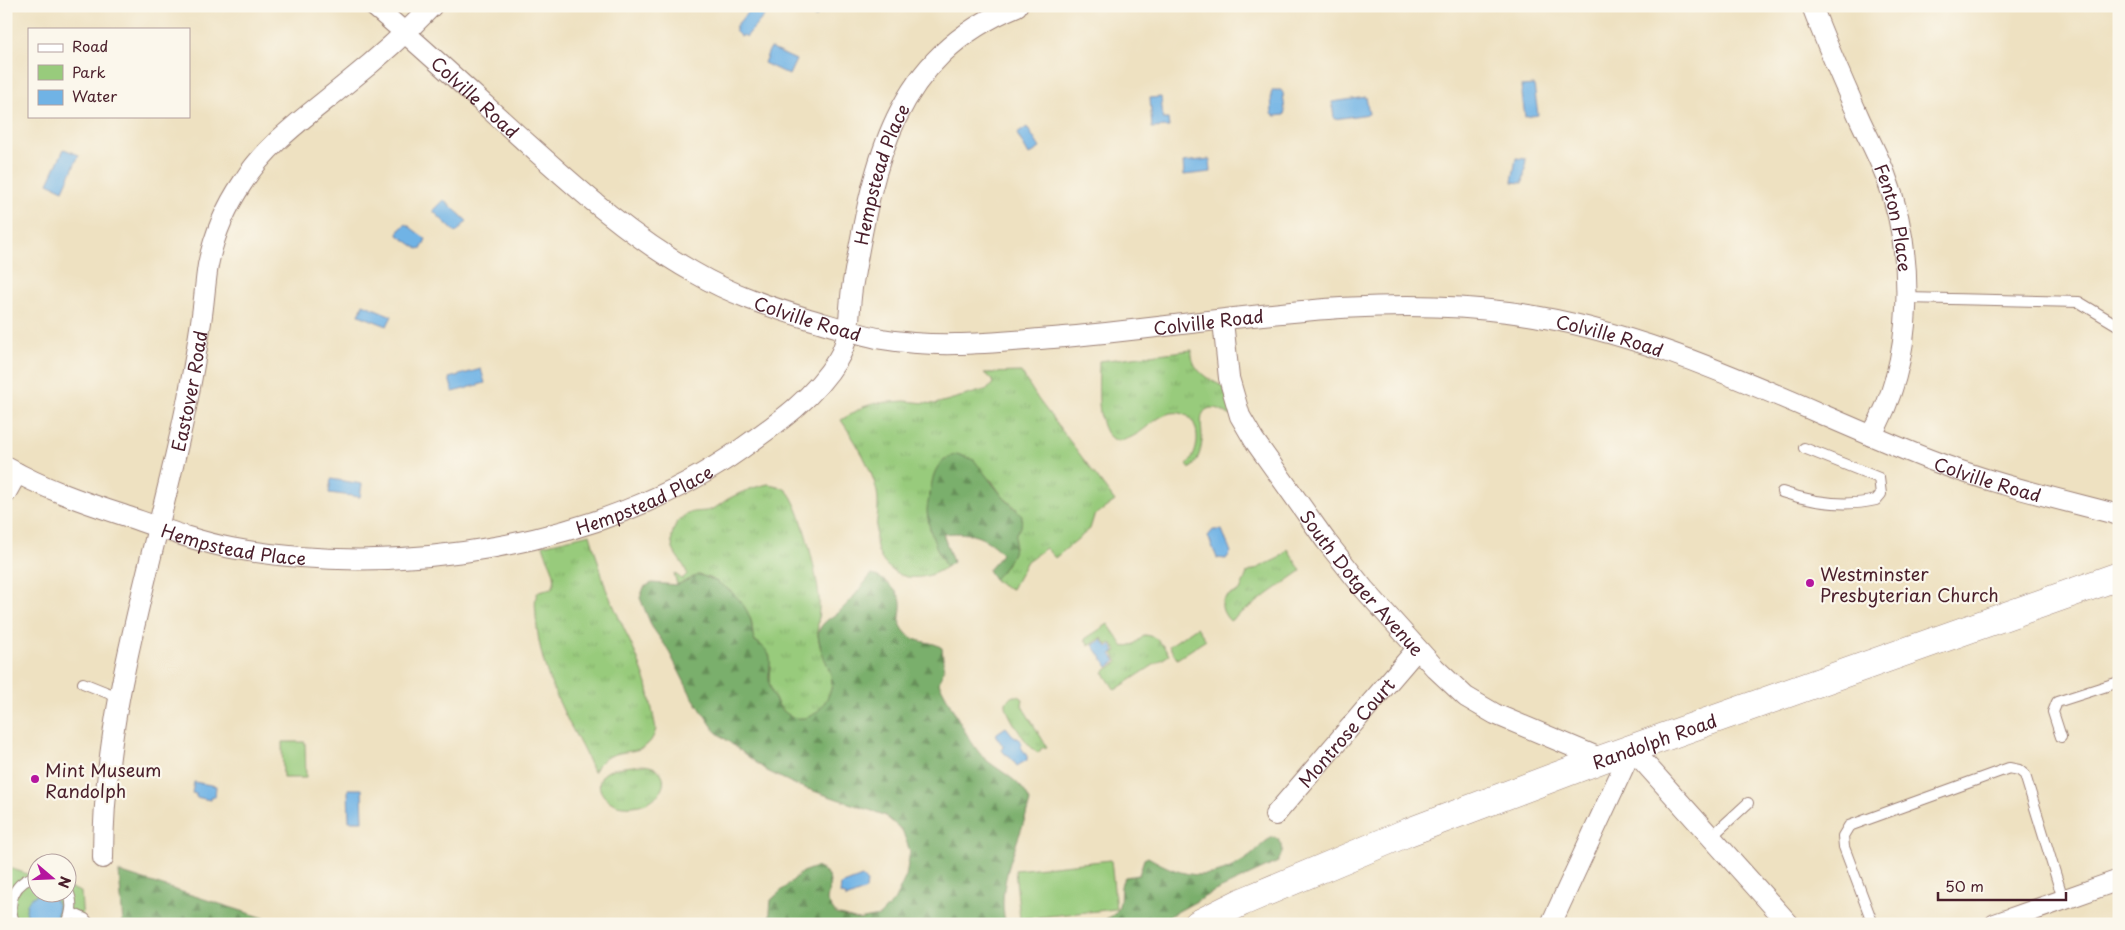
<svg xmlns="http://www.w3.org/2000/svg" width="2125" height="930" viewBox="0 0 2125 930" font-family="'Playpen Sans',sans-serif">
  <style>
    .grass { fill: url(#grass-tufts); stroke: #717554 }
    .forest { fill: url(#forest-firs); stroke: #62674c }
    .park { fill: #98cb7c; stroke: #717554 }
    .water { fill: #70b3e5; stroke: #5d6988 }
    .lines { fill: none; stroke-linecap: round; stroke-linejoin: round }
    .service-casing { stroke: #9c8076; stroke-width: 12 }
    .minor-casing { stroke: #9c8076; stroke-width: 22 }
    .secondary-casing { stroke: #9c8076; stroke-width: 29 }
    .service { stroke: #fff; stroke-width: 10 }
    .minor { stroke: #fff; stroke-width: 20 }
    .secondary { stroke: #fff; stroke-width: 28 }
    .poi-dot { fill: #b5179e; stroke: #fbf7ec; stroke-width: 2 }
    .labels { text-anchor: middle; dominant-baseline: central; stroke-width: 4.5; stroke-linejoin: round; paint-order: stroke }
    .street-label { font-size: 18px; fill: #4a1f2b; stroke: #fbf7ec }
    .poi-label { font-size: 18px; fill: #4a1f2b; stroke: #fbf7ec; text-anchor: start }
  </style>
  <defs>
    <pattern id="grass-tufts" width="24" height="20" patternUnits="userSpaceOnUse" patternTransform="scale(1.25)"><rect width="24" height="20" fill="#98cb7c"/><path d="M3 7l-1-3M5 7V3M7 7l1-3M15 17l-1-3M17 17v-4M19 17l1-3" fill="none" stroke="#84ae6b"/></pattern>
    <pattern id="forest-firs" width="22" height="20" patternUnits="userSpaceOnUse" patternTransform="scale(1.25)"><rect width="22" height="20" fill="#7aaf6c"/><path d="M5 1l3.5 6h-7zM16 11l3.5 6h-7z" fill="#668e59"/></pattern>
  </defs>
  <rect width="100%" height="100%" fill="#fbf7ec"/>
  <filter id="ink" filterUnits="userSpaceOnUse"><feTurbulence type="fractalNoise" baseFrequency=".02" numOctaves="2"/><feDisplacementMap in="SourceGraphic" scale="10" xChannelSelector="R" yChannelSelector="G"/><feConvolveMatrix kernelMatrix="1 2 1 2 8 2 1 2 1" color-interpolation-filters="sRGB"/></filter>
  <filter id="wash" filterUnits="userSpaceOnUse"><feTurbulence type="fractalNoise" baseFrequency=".0096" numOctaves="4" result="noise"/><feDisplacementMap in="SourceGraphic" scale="20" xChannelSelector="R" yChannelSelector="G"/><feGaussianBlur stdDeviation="1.12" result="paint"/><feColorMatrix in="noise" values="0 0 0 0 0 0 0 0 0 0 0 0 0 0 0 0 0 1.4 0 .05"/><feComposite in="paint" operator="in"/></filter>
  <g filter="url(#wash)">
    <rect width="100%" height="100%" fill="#eee1c1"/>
    <!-- grass -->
    <path class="grass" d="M1192,350C1190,369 1208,380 1223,386L1233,416C1226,415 1221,407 1212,408C1196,409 1203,431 1202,441C1201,452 1197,463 1190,469L1187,464C1201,452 1202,417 1180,413C1164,410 1152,424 1140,432C1091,466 1099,387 1099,361Z
      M1021,372L1038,399L1115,501L1094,516L1090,529L1055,558L1046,548L1027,561L1012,589L1002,586L994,579C1016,559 1016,537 1017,509L1003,497L991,480L945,458L939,554L946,567C934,575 921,579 907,577C899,575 892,571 887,566C866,544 882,518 877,492C871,466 856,442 841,420L863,407L876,403L905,401L935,404L988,389L993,383L991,379L984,373Z
      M768,484C774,485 780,486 786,490C801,503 817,576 819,597C820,610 817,623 818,635C819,652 835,668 832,685C829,700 817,719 801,719C783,720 769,693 769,678C768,672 771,668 770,663C768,658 766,649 762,646C759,643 756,642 754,639C751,633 753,626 751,620C748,613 725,589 719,583C713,579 704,576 698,575L677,585L674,573L682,579L687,574C685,563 673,556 672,544C670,530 679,515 693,512C700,511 706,512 712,509C718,507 723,502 728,499C741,492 754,487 768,484Z
      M590,534L606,589L637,657L647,684L656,729C649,756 629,748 610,756C602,759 598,765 593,772C584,748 571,729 561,706C547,678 538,648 536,617C536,608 533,598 539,591L552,588C560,575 546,560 543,545Z
      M1288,549L1301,571L1230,621C1223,614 1217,602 1228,596C1232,593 1236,593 1240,591L1247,573L1279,558Z
      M1108,624L1124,647L1134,644L1145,635C1158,636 1163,646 1169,655L1115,690L1103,672L1118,662L1113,653L1117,651L1111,643L1107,645L1102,638L1089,646L1085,639Z
      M1014,696H1019L1023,699L1022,706L1047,747L1042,748L1038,753C1029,749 1004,712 1006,703L1009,698Z
      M641,765C680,766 665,810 623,806C608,805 591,788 604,774C613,766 630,767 641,765Z"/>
    <!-- forest -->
    <path class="forest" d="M957,454L974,460L1003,497L1022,515L1021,527L1016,533L1013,553L1001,572L994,579L988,570L1002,554C986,535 966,531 943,534L953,562L946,567C937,551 928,530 927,511C927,504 930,495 931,488C934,469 938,461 957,454Z
      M698,575C719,579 743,597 750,618C753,625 751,633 755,641C761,645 767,649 770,657C771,664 769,670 769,676C768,694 784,722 804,718C813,717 820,710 824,703C841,678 826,669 820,646C820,642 818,638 818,634C821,621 832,618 841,610C852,600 861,587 871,575C880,575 900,591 901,602C902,616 895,621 907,634C916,644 932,640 942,648L944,669L939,683C950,703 968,741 983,757C999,772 1021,779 1030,801C1021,839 994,886 1006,924H769L771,900L802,872L816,867L826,872L830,881L827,901L836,914L858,920L879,916L894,901L906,876L910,851L902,830L884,815L796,785L767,771L716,732L691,695L667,648L652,627L640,598L644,587L652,583L677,585Z
      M1274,837C1286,843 1283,852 1278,862L1215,891L1155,924H1098C1104,920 1112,917 1116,912C1124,901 1117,886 1125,877L1139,875L1144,859L1148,857C1185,879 1213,883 1250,856C1258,850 1264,840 1274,837Z
      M119,872L264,918L283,924H123Z"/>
    <!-- park -->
    <path class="park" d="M1197,627L1206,640L1177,659L1169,646Z
      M282,742H305L306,778H283Z
      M1111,860L1116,909L1020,919L1015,870Z
      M6,867L37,877L38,892H68V887L81,892L83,924H6Z"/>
    <!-- water -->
    <path class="water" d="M753,6L765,15L746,37L744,35L741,37L735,31L737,29L735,27Z
      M807,6H823L816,17L805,10Z
      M770,48L796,60L789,75L764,63Z
      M1534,85L1538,115L1525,117L1521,86Z
      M1273,90H1281L1283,93L1285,112L1284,115L1275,116L1272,114L1271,94Z
      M1161,97L1163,119H1168L1169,127L1152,128L1150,98Z
      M1366,97L1369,114L1334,119L1332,102Z
      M1027,127L1040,148L1029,155L1017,134Z
      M64,149L79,155L63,190L48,183Z
      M1516,158L1526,159L1523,183L1512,182Z
      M1210,159L1211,172L1184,175L1183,162Z
      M444,200L467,221L456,233L433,211Z
      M406,224L426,239L422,248L418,249L398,235L399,230Z
      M363,304L392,316L387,326L359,315Z
      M481,369L485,383L453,392L449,378Z
      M331,479L362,484L360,497L329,493Z
      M1213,530H1222L1231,552L1226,559L1217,558L1208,536Z
      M1102,640L1107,647L1111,645L1115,651L1111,654L1116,661L1108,667L1093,645Z
      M1006,727L1015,738H1018L1022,743L1021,747L1027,756V760L1017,766L1008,755L1005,754L1002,750L1003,746L996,736L997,733Z
      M194,782L216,786L215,797L211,796L210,800L196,797V794L192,793Z
      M348,789H362L363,821H349Z
      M862,877L867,882L866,890L846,898V895L840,894L841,885Z
      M26 910a16 16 0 1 1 32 0a16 16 0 1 1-32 0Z"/>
  </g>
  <g filter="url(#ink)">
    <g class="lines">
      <!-- service casing -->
      <g class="service-casing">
        <path id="service" d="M1906,298L2079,302L2119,326
          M1782,492C1811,502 1845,507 1876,500L1881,494L1879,478L1804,448
          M83,683L118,697
          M2061,737L2053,712L2057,702L2119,682
          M1711,837L1748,803
          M72,913L85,919L89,924
          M15,924C6,903 13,881 38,876
          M67,924C72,911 73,903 68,891
          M1873,924L1844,847L1843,836L1849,826L2009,768L2019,770L2025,775L2063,899"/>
      </g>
      <!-- minor casing -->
      <g class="minor-casing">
        <g id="minor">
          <path id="s1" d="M374,6C427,51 478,99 530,146C581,192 634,239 695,273C731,294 770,307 809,319C833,326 858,334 882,339C939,349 997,342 1053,338C1202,326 1358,292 1508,312C1657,331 1789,404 1928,459C1989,483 2055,498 2119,515"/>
          <path id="s2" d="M1812,6C1827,46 1844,84 1861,122C1869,139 1878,156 1885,174C1916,253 1915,362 1871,436"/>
          <path id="s3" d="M1223,321L1229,378L1240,416L1254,440L1326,541L1364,589L1435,668L1466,697L1495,714L1602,759"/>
          <path id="s4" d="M6,467C43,488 83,502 123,515C158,527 195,541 231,548C395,579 603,547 741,449C778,423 814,398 838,359C852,336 848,308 853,282C874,162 893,57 1017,6"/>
          <path d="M6,493L17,473"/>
          <path id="s5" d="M1275,815L1417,649"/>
          <path id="s6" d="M103,858C103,707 153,564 184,417C191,385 196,354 201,322C204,303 205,284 208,265C214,235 226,207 243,182C268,142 311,113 347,83C377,59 405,34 432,6"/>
          <path d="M1551,924L1632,749L1789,924"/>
          <path d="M1995,924L2119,880"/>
        </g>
      </g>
      <!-- secondary casing -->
      <g class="secondary-casing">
        <g id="secondary">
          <path id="s7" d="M1198,924L1242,902L1406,833L1602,759L2119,576"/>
        </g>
      </g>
      <!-- service -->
      <use href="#service" class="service"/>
      <!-- minor -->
      <use href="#minor" class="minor"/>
      <!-- secondary -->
      <use href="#secondary" class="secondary"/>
    </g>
  </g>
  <!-- markers -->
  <g class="poi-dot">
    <circle cx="1810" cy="583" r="5"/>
    <circle cx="35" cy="779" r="5"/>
  </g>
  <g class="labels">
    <!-- street labels -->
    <g class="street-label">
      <text stroke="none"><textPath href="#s1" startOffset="136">Colville Road</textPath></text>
      <text stroke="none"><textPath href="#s4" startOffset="1096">Hempstead Place</textPath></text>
      <text stroke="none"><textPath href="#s2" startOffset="228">Fenton Place</textPath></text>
      <text stroke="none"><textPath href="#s1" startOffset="540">Colville Road</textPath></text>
      <text stroke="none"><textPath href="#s1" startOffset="945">Colville Road</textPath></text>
      <text stroke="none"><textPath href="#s1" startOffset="1350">Colville Road</textPath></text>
      <text stroke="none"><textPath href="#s6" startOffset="476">Eastover Road</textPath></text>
      <text stroke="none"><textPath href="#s1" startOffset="1755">Colville Road</textPath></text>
      <text stroke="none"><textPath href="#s4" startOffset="662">Hempstead Place</textPath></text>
      <text stroke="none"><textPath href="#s4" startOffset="242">Hempstead Place</textPath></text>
      <text stroke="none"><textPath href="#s3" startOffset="304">South Dotger Avenue</textPath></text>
      <text stroke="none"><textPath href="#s5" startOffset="109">Montrose Court</textPath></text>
      <text stroke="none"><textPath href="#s7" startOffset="492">Randolph Road</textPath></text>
    </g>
    <!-- poi labels -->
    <g class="poi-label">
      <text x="1820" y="573">Westminster<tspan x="1820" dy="21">Presbyterian Church</tspan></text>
      <text x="45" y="769">Mint Museum<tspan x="45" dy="21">Randolph</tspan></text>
    </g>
  </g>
  <!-- margin -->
  <rect width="2125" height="930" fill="none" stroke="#fbf7ec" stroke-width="25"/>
  <!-- legend -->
  <rect x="28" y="28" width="162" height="90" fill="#fbf7ec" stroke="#b4a19f"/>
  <rect x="38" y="44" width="25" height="8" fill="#ffffff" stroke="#b4a19f"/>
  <text x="72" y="52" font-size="15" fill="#4a1f2b">Road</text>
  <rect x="38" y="65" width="25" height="15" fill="#98cb7c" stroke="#b4a19f"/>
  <text x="72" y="78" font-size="15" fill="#4a1f2b">Park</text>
  <rect x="38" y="90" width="25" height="15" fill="#70b3e5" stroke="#b4a19f"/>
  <text x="72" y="102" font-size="15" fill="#4a1f2b">Water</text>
  <!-- north arrow -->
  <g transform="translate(52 878) rotate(109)"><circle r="24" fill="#fbf7ec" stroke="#b4a19f"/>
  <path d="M0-4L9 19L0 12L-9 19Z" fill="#b5179e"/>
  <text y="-8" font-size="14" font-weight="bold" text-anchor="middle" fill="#4a1f2b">N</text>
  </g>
  <!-- scale -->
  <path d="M1938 892v8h128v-8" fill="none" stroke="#4a1f2b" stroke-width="2.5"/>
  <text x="1945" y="892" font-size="15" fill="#4a1f2b" stroke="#fbf7ec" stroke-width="4" paint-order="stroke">50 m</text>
</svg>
